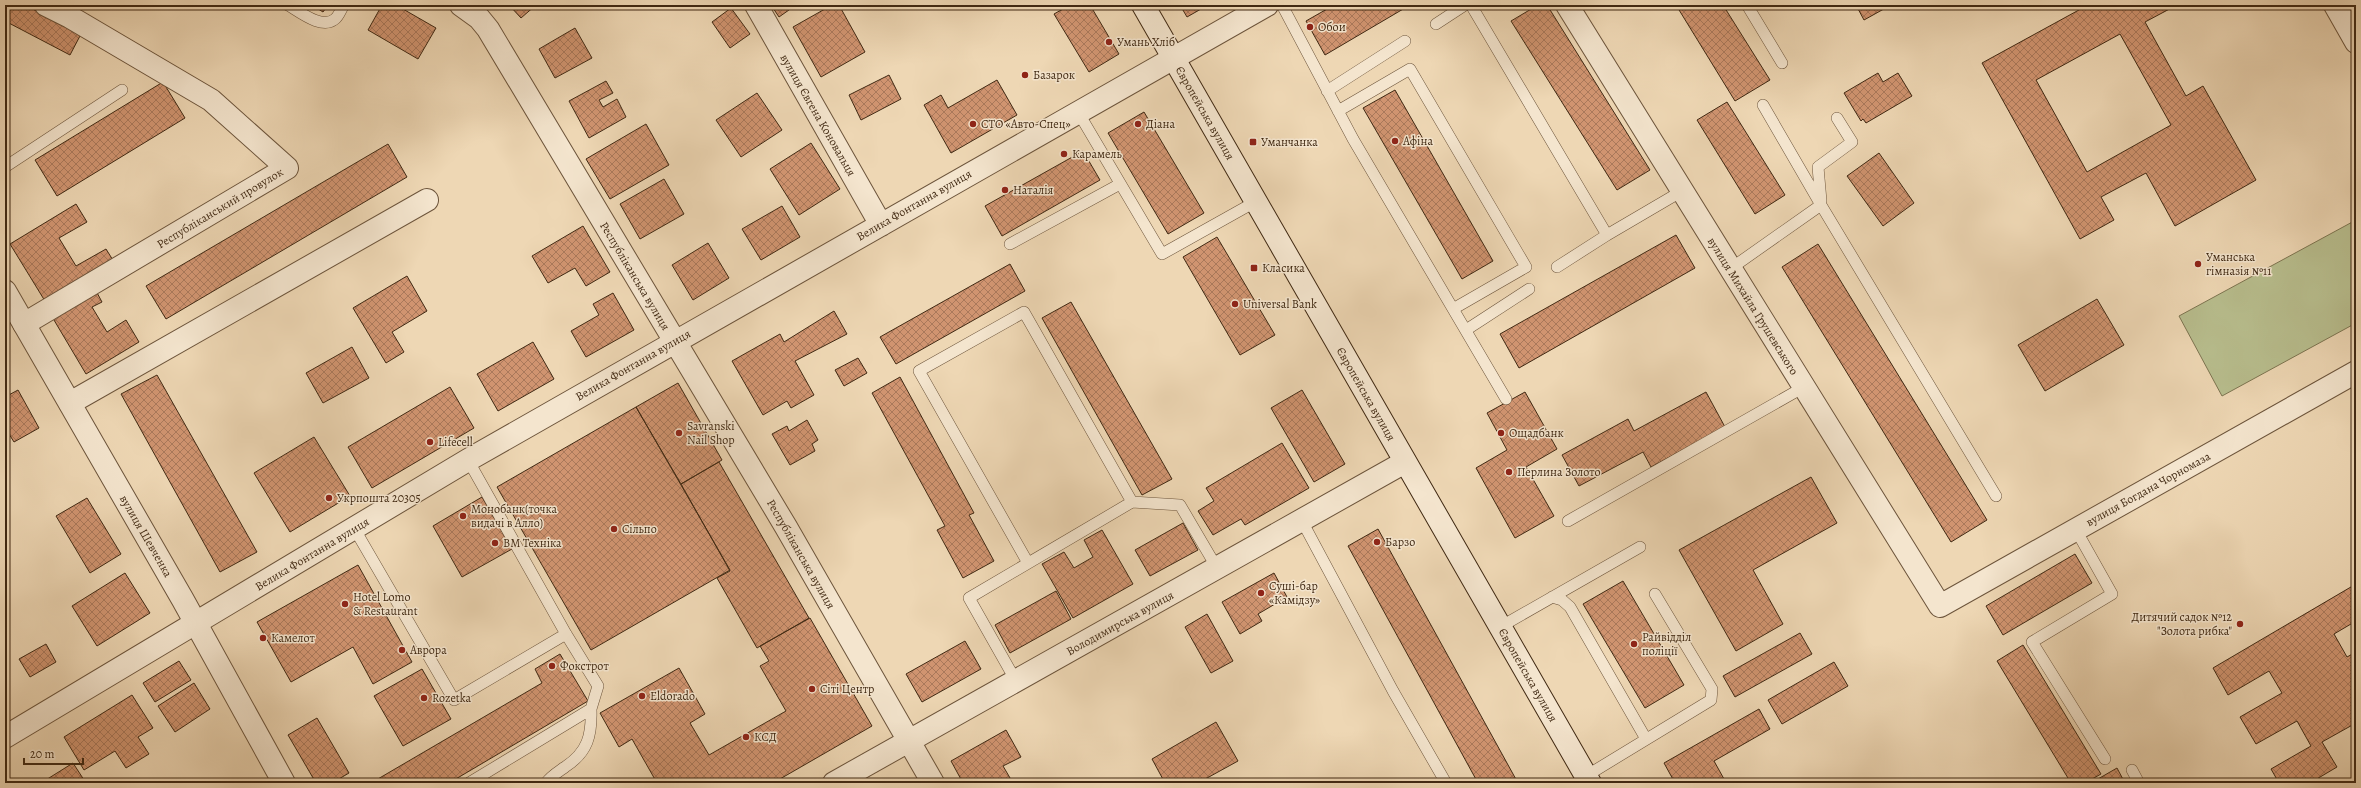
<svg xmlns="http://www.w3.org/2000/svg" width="2361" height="788" viewBox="0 0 2361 788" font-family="Alegreya,serif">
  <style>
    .grass { fill: #b8be8e; stroke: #7c7450 }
    .building { fill: url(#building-cross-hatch); stroke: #402913; fill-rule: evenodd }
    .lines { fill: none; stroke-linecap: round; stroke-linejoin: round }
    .service-casing { stroke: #6c543b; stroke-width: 12 }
    .minor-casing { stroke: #6c543b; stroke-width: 24 }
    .tertiary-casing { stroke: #6c543b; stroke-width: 24 }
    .secondary-casing { stroke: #402913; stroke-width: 24 }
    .service { stroke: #f4e5ce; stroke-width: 11 }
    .minor { stroke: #f4e5ce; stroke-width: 22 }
    .tertiary { stroke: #f4e5ce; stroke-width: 22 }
    .secondary { stroke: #f4e5ce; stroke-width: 22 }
    .poi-dot { fill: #8f2418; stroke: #f4e5ce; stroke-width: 1.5 }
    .labels { text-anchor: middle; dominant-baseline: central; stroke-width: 3; stroke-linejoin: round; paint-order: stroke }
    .poi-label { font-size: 12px; fill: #402913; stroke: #f4e5ce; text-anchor: start }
    .street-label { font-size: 12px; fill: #402913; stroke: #f4e5ce }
  </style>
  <defs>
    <pattern id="building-cross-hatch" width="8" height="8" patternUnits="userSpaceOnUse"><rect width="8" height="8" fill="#d09470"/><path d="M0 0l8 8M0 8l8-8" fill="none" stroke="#aa795b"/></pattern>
  </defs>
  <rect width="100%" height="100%" fill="#eed7b4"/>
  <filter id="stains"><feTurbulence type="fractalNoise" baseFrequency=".005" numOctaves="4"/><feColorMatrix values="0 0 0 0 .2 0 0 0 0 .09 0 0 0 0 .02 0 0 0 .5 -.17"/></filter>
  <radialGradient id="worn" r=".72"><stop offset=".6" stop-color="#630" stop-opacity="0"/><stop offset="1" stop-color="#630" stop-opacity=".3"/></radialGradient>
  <!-- grass -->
  <path class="grass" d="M2356,220V323L2222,396L2179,316Z"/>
  <!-- building -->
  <path class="building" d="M5,5H25L81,34L70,55L5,21Z
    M312,5H328L323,12Z
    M382,5H396L436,28L418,59L368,30Z
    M509,5H536L521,18Z
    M771,5H796L779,17Z
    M832,5H839L865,52L821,77L793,27Z
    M1070,5H1090L1119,54L1089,72L1054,14Z
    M1180,5H1208L1187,17Z
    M1334,5H1410L1325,55L1306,21Z
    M1538,5H1547L1650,170L1617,190L1511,21Z
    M1676,5H1723L1770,80L1735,101Z
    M1856,5H1891L1864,20Z
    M2088,5H2177L2145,22L2186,96L2203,86L2256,180L2175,226L2146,173L2101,197L2114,220L2080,239L1982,63ZM2120,34L2171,125L2087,172L2036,80Z
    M731,8L750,34L730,48L712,22Z
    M575,28L592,58L555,78L539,49Z
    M1878,73L1883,82L1898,73L1912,96L1866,123L1863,119L1861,121L1844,93Z
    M889,75L901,99L861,120L849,95Z
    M997,80L1017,115L951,153L924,105L941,95L948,108Z
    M606,81L613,93L599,100L603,107L617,99L626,117L589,138L569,101Z
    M163,82L185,118L57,196L35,160Z
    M1395,90L1493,261L1462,279L1363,108Z
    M757,93L782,130L741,157L716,120Z
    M1727,102L1785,195L1755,214L1697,120Z
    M1144,112L1204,213L1168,234L1108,133Z
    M646,124L669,165L610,199L586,159Z
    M811,143L840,189L799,215L770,169Z
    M388,144L407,177L166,319L146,286Z
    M1083,151L1100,180L1002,236L985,206Z
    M1879,153L1914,203L1883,226L1847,176Z
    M664,179L684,214L640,239L620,204Z
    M76,204L87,222L59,238L76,266L106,249L116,265L48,306L10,244Z
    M782,206L800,237L761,260L742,229Z
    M583,226L610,272L586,286L575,268L548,283L532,256Z
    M1676,235L1695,268L1519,368L1500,334Z
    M1217,237L1275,335L1240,355L1183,257Z
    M708,243L729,278L693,300L672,265Z
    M1818,244L1987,520L1951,542L1782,267Z
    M1010,264L1025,291L896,364L880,337Z
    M407,276L427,311L392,332L404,352L386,363L353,308Z
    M95,289L102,302L92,307L107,332L126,320L139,342L86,374L51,315Z
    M613,293L634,330L586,357L571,331L599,315L593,304Z
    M2097,299L2124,345L2045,391L2018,345Z
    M1071,302L1172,479L1142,495L1042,318Z
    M834,311L847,334L795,361L814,395L791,408L787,401L763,415L732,361L780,334L784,342Z
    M533,342L554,379L498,411L477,374Z
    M352,347L369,378L323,403L306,373Z
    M858,358L867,373L844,386L835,370Z
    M157,375L257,552L220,572L121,394Z
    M900,377L974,513L969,515L994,561L963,578L937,530L945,526L872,393Z
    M678,383L722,460L681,484L636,407Z
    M450,387L474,428L372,488L348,447Z
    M18,390L39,428L14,442L9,434L5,435V397Z
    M1302,390L1345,464L1314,482L1271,408Z
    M1525,392L1557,449L1526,467L1554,516L1515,538L1476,468L1507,450L1487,413Z
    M1706,392L1725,427L1651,467L1643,452L1579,486L1562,455L1628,419L1634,431Z
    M636,407L730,570L591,650L497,487Z
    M807,420L818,440L812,444L815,451L790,465L772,434L787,426L789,431Z
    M314,437L350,496L290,532L254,473Z
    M1282,443L1309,488L1245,525L1241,519L1213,535L1198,511L1214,501L1206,488Z
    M719,462L809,618L757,648L717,578L730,571L681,484Z
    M1811,477L1837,523L1753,570L1783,624L1736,651L1679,550Z
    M482,497L512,549L462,577L433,526Z
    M87,498L121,554L90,573L56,516Z
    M1183,523L1198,550L1150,576L1135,550Z
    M1378,529L1518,783H1478L1348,546Z
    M1102,530L1133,584L1073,618L1042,564L1064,552L1074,568L1093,557L1084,540Z
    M2075,554L2092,583L2003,635L1986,606Z
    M358,565L412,662L373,684L353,647L291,682L257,622Z
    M125,573L150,613L97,646L72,606Z
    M1274,573L1287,597L1258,614L1262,621L1240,634L1222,602Z
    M1623,581L1684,685L1645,708L1583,604Z
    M2356,584V621L2334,634L2347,657L2356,652V723L2322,742L2337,767L2310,783H2279L2271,769L2311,746L2297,721L2256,744L2240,717L2282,693L2269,671L2228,695L2213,668Z
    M1056,591L1071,619L1010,653L995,625Z
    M1207,614L1233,661L1211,673L1185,627Z
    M810,618L872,726L773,783H657L632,739L619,747L600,713L679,668L705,714L690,723L709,755L786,711L760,666L769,661L760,646Z
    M1800,633L1812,654L1735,697L1723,676Z
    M965,641L981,669L922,702L906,674Z
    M46,644L56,662L30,677L19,659Z
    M2023,645L2101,774L2085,783H2071L1997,661Z
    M560,654L588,701L449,783H371L542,683L535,669Z
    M179,661L191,680L155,702L143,683Z
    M1834,662L1848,686L1782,724L1768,700Z
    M422,669L451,719L403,746L374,696Z
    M194,683L210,709L175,732L158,706Z
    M132,695L153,728L138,737L149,754L126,768L115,751L84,770L64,737Z
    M1759,709L1770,729L1714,761L1724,779L1717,783H1675L1664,763Z
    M317,718L349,773L332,783H316L288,735Z
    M1216,722L1238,761L1198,783H1179L1178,780L1173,783H1165L1152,759Z
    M1006,730L1021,757L1003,766L1013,783H963L951,761Z
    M73,763L86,783H41Z
    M2117,768L2125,783H2091Z"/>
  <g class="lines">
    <!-- service casing -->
    <g class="service-casing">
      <path id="service" d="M288,5C300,12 322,30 335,19C339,16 341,9 344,5
        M1282,5L1353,139L1506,399
        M1471,5L1607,235L1682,191
        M1747,5L1782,63
        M1436,24L1465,5
        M1327,91L1405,41
        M1763,105L1821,205
        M1338,111L1410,69L1526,267L1453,309
        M1078,112L1162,254L1255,202
        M5,167L122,90
        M1821,201L1818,167L1852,142L1837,118
        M1010,244L1120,184
        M1557,267L1607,235
        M1730,269L1821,205L1996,496
        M1466,330L1529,289
        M468,460L566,634L598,686L591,709L469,783
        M1302,521L1393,691L1446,783
        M1568,521L1804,387
        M354,528L454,700L566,634
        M2076,530L2112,594L2032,642L2105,759
        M1028,563L919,371L1024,312L1132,502
        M1552,597L1562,600L1570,607L1646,739
        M1500,627L1640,547
        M1016,681L969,598L1132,502L1180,505L1217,568
        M2132,770L2139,783
        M1586,776L1711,700L1712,689L1655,594
        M546,783C551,776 558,772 565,767C588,752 592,735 591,709"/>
    </g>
    <!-- minor casing -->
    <g class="minor-casing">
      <path id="minor" d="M461,5L479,18L488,29L786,527L933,783
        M756,5L881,225
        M1567,5L1940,606L2356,372
        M2335,5L2356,42
        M24,324L287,168L211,100L70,17L46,5
        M70,403L427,200
        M5,737L468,460L1267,5
        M834,783L1405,462"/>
    </g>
    <!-- tertiary casing -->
    <g class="tertiary-casing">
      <path id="tertiary" d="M5,291L183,600L284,783"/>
    </g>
    <!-- secondary casing -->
    <g class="secondary-casing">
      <path id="secondary" d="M1143,5L1590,783"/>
    </g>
    <!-- service -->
    <use href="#service" class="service"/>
    <!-- minor -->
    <use href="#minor" class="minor"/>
    <!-- tertiary -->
    <use href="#tertiary" class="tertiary"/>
    <!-- secondary -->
    <use href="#secondary" class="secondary"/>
  </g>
  <!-- markers -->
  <g class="poi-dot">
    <circle cx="1310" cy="27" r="4"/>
    <circle cx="1109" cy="42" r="4"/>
    <circle cx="1025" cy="75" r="4"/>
    <circle cx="973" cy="124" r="4"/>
    <circle cx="1138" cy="124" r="4"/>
    <circle cx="1395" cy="141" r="4"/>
    <rect x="1249" y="138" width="8" height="8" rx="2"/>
    <circle cx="1064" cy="154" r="4"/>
    <circle cx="1005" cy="190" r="4"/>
    <circle cx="2198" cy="264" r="4"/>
    <rect x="1250" y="264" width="8" height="8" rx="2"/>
    <circle cx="1235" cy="304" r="4"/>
    <circle cx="679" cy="433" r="4"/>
    <circle cx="1501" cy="433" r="4"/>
    <circle cx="430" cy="442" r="4"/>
    <circle cx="1509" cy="472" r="4"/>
    <circle cx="329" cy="498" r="4"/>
    <circle cx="463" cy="516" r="4"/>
    <circle cx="614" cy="529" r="4"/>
    <circle cx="1377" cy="542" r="4"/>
    <circle cx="495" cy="543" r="4"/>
    <circle cx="1261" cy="593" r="4"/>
    <circle cx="345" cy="604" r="4"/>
    <circle cx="2240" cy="624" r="4"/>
    <circle cx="263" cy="638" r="4"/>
    <circle cx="1634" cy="644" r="4"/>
    <circle cx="402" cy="650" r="4"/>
    <circle cx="552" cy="666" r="4"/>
    <circle cx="812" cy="689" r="4"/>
    <circle cx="642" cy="696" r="4"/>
    <circle cx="424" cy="698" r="4"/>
    <circle cx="746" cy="737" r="4"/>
  </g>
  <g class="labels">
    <!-- poi labels -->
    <g class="poi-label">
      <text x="1318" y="27">Обои</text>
      <text x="1117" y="42">Умань Хліб</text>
      <text x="1033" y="75">Базарок</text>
      <text x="981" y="124">СТО «Авто-Спец»</text>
      <text x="1146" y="124">Діана</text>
      <text x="1403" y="141">Афіна</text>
      <text x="1261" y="142">Уманчанка</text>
      <text x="1072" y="154">Карамель</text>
      <text x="1013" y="190">Наталія</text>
      <text x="2206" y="257">Уманська<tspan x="2206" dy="14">гімназія №11</tspan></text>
      <text x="1262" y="268">Класика</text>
      <text x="1243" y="304">Universal Bank</text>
      <text x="687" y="426">Savranski<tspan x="687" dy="14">Nail Shop</tspan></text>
      <text x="1509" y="433">Ощадбанк</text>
      <text x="438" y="442">Lifecell</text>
      <text x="1517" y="472">Перлина Золото</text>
      <text x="337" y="498">Укрпошта 20305</text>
      <text x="471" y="509">Монобанк(точка<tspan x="471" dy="14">видачі в Алло)</tspan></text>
      <text x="622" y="529">Сільпо</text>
      <text x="1385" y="542">Барзо</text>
      <text x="503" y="543">ВМ Техніка</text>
      <text x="1269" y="586">Суші-бар<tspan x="1269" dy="14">«Камідзу»</tspan></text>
      <text x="353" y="597">Hotel Lomo<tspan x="353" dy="14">&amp; Restaurant</tspan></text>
      <text x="2232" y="617" text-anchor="end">Дитячий садок №12<tspan x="2232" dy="14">"Золота рибка"</tspan></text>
      <text x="1642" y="637">Райвідділ<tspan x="1642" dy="14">поліції</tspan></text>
      <text x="271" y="638">Камелот</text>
      <text x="410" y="650">Аврора</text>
      <text x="560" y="666">Фокстрот</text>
      <text x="820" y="689">Сіті Центр</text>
      <text x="650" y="696">Eldorado</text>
      <text x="432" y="698">Rozetka</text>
      <text x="754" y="737">КСД</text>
    </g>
    <!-- street labels -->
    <g class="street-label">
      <text transform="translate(1205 113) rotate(60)">Європейська вулиця</text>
      <text transform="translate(818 115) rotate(60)">вулиця Євгена Коновальця</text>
      <text transform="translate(914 205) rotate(-30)">Велика Фонтанна вулиця</text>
      <text transform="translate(220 208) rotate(-31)">Республіканський провулок</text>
      <text transform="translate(635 276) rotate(59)">Республіканська вулиця</text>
      <text transform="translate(1753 306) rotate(58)">вулиця Михайла Грушевського</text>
      <text transform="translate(633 365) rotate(-30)">Велика Фонтанна вулиця</text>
      <text transform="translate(1366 394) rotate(60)">Європейська вулиця</text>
      <text transform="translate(2148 489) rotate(-29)">вулиця Богдана Чорномаза</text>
      <text transform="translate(146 536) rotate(60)">вулиця Шевченка</text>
      <text transform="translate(312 554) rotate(-31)">Велика Фонтанна вулиця</text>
      <text transform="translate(801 554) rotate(60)">Республіканська вулиця</text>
      <text transform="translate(1120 623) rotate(-29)">Володимирська вулиця</text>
      <text transform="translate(1528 675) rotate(60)">Європейська вулиця</text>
    </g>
  </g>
  <!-- margin -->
  <rect width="2361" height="788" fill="none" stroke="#eed7b4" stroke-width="20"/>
  <rect x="6" y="6" width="2349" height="776" fill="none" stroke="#402913" stroke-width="2"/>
  <rect x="10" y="10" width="2341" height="768" fill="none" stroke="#402913"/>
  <!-- scale -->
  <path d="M24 758v6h59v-6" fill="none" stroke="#402913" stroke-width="2"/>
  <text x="30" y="758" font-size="12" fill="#402913" stroke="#f4e5ce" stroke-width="3" paint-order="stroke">20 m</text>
  <rect width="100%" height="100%" filter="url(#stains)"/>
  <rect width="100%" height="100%" fill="url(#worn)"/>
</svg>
